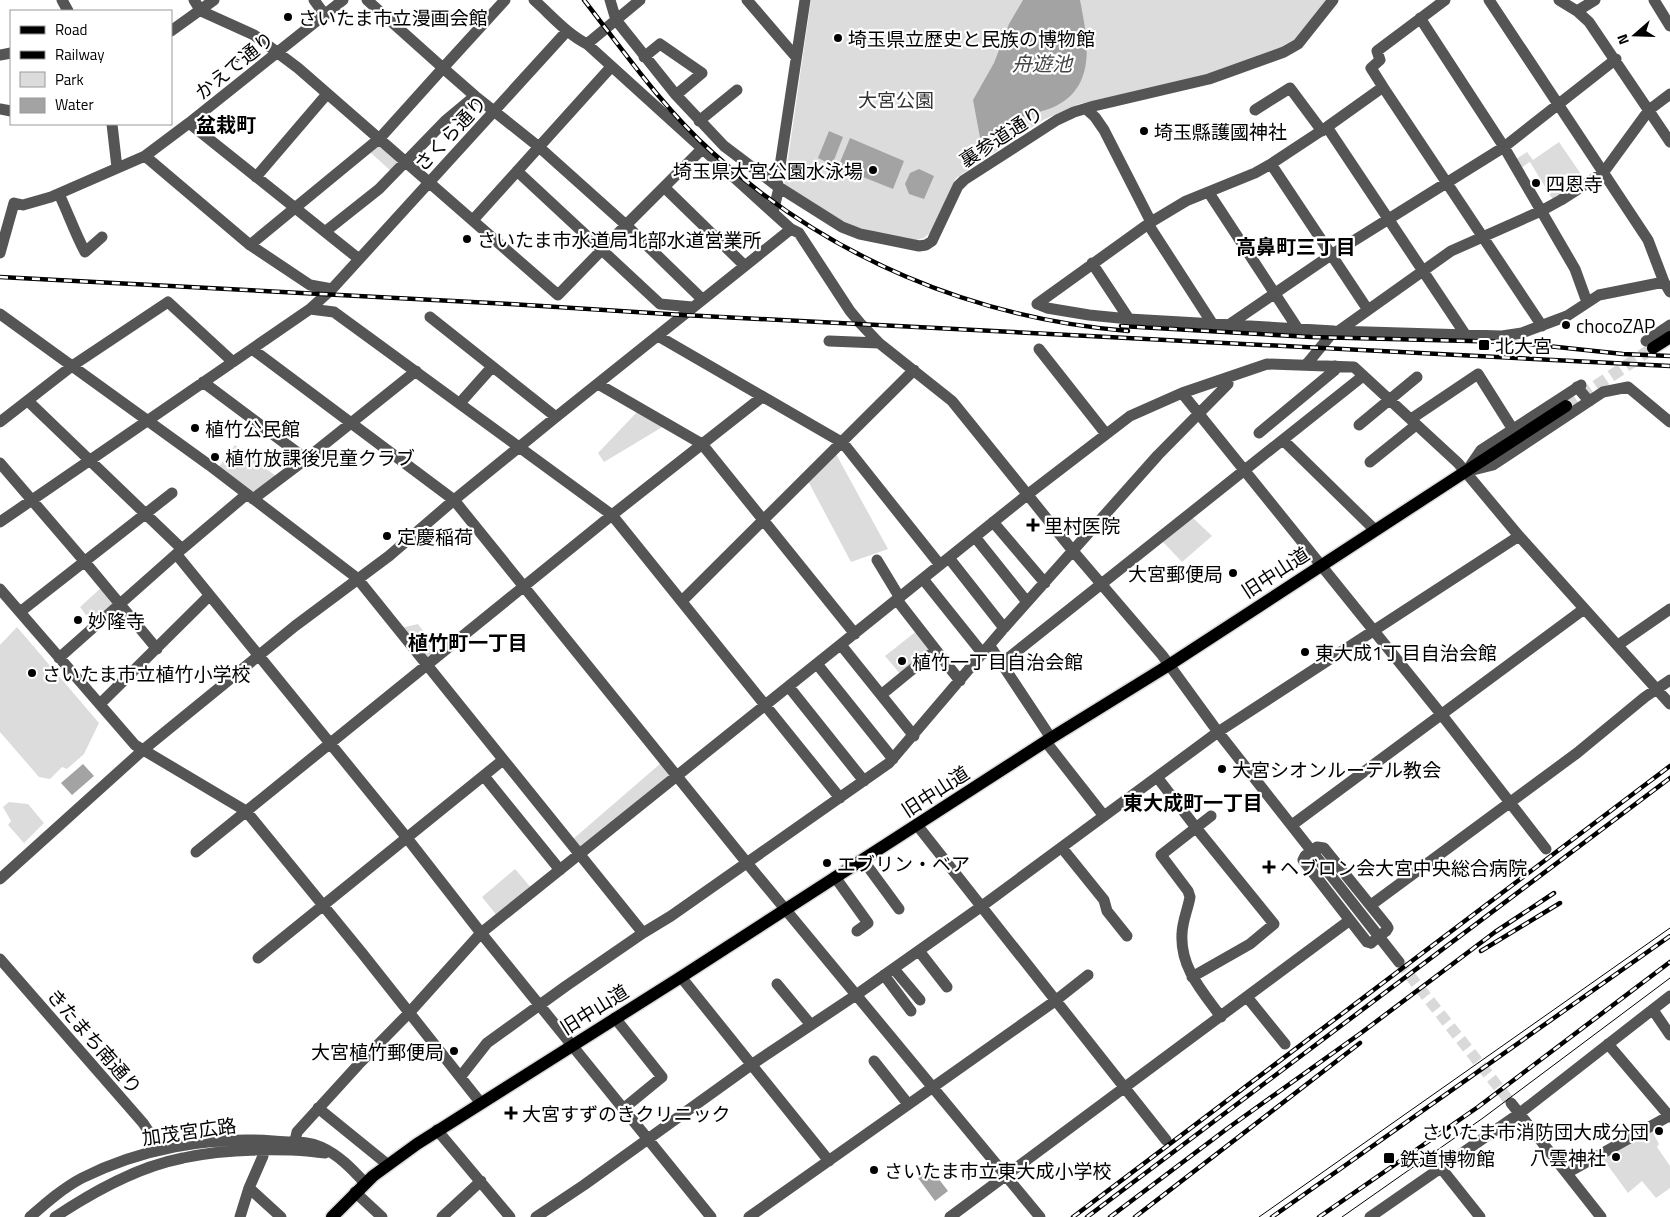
<svg xmlns="http://www.w3.org/2000/svg" width="1670" height="1217" viewBox="0 0 1670 1217" font-family="'Titillium Web','Noto Sans JP',sans-serif">
  <style>
    .green { fill: #dcdcdc }
    .water { fill: #a3a3a3 }
    .lines { fill: none; stroke-linecap: round; stroke-linejoin: round }
    .minor-tunnel { stroke: #d9d9d9; stroke-width: 11; stroke-dasharray: 11 5.5; stroke-linecap: butt }
    .major-tunnel { stroke: #d9d9d9; stroke-width: 12; stroke-dasharray: 12 6; stroke-linecap: butt }
    .major-casing { stroke: #dbdbdb; stroke-width: 15 }
    .minor { stroke: #555; stroke-width: 11 }
    .major { stroke: #000; stroke-width: 12 }
    .tram { stroke: #000; stroke-width: 1 }
    .rail-casing { stroke: #000; stroke-width: 4.5 }
    .rail { stroke: #fff; stroke-width: 2.5; stroke-dasharray: 8; stroke-linecap: butt }
    .minor-bridge { stroke: #555; stroke-width: 11 }
    .poi-dot { fill: #000; stroke: #fff; stroke-width: 2 }
    .labels { text-anchor: middle; dominant-baseline: central; stroke-width: 4.5; stroke-linejoin: round; paint-order: stroke }
    .poi-label { font-size: 19px; fill: #000; stroke: #fff; text-anchor: start }
    .street-label { font-size: 19px; fill: #000; stroke: #fff }
    .park-label { font-size: 19px; fill: #333; stroke: #fff }
    .water-label { font-size: 20px; font-style: italic; fill: #444; stroke: #fff }
    .neighbourhood-label { font-size: 20px; font-weight: bold; fill: #000; stroke: #fff }
  </style>
  <rect width="100%" height="100%" fill="#fff"/>
  <!-- green -->
  <path class="green" d="M811,0H1328L1291,45L1208,77L1079,104L1043,120L956,178L931,232L924,238L916,240L883,235L854,226L827,214L784,186Z
    M1559,142L1585,180L1553,200L1530,162L1531,161L1521,168L1516,159L1527,152L1533,160Z
    M382,143L399,159L393,173L370,152Z
    M637,412L664,426L604,462L598,453Z
    M235,445L277,477L251,493L218,468Z
    M836,454L888,549L851,562L808,481Z
    M1192,517L1212,536L1182,562L1162,541Z
    M102,587L115,604L92,623L80,607Z
    M418,624L438,651L428,659L401,628Z
    M17,627L99,723L84,754L67,769L62,767L50,779L39,777L0,732V645Z
    M918,630L934,650L902,676L885,656Z
    M661,763L673,777L580,851L572,840Z
    M9,802L28,804L44,823L24,843L8,825L11,821L3,807Z
    M515,869L533,890L498,917L482,897Z
    M1651,1129L1659,1144L1657,1147L1670,1166V1188L1656,1198L1642,1181L1628,1193L1601,1156Z"/>
  <!-- water -->
  <path class="water" d="M1023,0H1080C1087,37 1098,85 1056,106C1043,112 1026,114 1013,122C1003,129 995,141 987,150H984L982,148L973,100L994,63L1009,24Z
    M829,131L843,137L832,165L818,158Z
    M850,138L904,161L893,189L838,167Z
    M919,169L934,176L924,199L909,194L905,184L910,173Z
    M83,764L94,776L72,795L61,783Z
    M931,1169L948,1191L935,1201L918,1178Z"/>
  <g class="lines">
    <!-- minor-tunnel -->
    <path class="minor-tunnel" d="M1399,962L1511,1103"/>
    <!-- major-tunnel -->
    <path class="major-tunnel" d="M1566,406L1653,348"/>
    <!-- major casing -->
    <g class="major-casing">
      <path id="major" d="M1653,348L1670,337
        M332,1217L373,1176L417,1144L681,977L1051,738L1169,665L1566,406"/>
    </g>
    <!-- minor -->
    <path class="minor" d="M62,0L68,11
      M194,0L201,11L254,35L298,68L558,295L626,225L702,299
      M314,0L325,15
      M534,0C551,15 567,34 587,44L791,229L799,233L850,311L860,323L879,343L952,401L1073,551L1162,655L1218,732L1399,962
      M610,0L616,20L676,95L724,146L777,186
      M747,0L796,57
      M805,0L777,186L842,227L860,234L919,246L926,245L932,241L958,186L964,180L1057,120L1074,112L1094,106L1209,79L1284,52L1298,44L1333,0
      M1489,0L1648,240L1664,282L1670,292
      M1559,0L1577,11L1589,22L1670,142
      M1654,0L1670,26
      M1577,11L1595,0
      M1420,18L1504,147L1575,269L1587,302
      M171,31L214,0
      M587,44L640,0
      M0,55L11,53
      M644,57L660,44L702,73L676,95
      M1383,87L1542,326
      M475,96L539,147L626,225L703,148
      M0,109L11,111
      M1086,109L1095,117L1104,130L1151,222
      M1255,110L1290,88L1322,131
      M699,121L737,90
      M189,123L359,259
      M112,124L117,168
      M1327,127L1465,334
      M145,156L250,245L310,285L332,289
      M1271,164L1368,310
      M517,171L660,304L692,307
      M256,177L327,94
      M664,187L745,266
      M1209,193L1298,329
      M59,194C68,213 75,233 85,252L102,237
      M773,212L779,188
      M473,220L611,67
      M1148,224L1212,323
      M326,231L379,189L445,121L475,96L443,68L505,0
      M250,245L380,138L443,68L367,0
      M0,253L14,203L23,205L51,197L145,156L189,123L343,0
      M1092,263L1129,319
      M1037,304L1047,308L1089,315L1129,319L1334,331L1502,336L1522,333L1567,316L1599,295L1664,282
      M1037,304L1151,222L1186,201L1255,173L1271,164L1327,127L1383,87L1371,68L1380,60L1377,51L1445,0
      M310,309L334,312L612,515L840,798
      M0,314L209,465L357,578L643,933
      M430,317L556,417
      M1230,324L1331,255L1504,147L1616,59
      M1340,330L1451,251L1541,211L1561,200L1603,173L1649,110L1670,94
      M658,336L843,443L940,565
      M829,341L879,343
      M1646,341L1670,325
      M252,349L454,500L747,863L1040,1217
      M1039,349L1106,434
      M1306,365L1334,331
      M203,382L306,459
      M598,384L702,444L855,634
      M1182,393L1445,719L1546,849
      M28,401L182,549
      M460,403L492,367
      M1411,419L1478,374L1512,428
      M0,422L72,366L168,302L233,362
      M1359,425L1417,377
      M1259,433L1335,370V366
      M1283,440L1375,530
      M1370,462L1416,425
      M0,463L85,562L157,649
      M1468,469L1481,450L1581,385
      M1469,471L1493,465L1603,392L1628,387L1670,422
      M253,499L306,459L416,371
      M0,522L310,309L332,289L567,31
      M993,522L1045,583
      M975,537L1027,602
      M177,555L407,838L481,933L711,1217
      M877,560L900,598
      M923,579L983,654
      M0,589L135,745L246,811L362,953L480,1102
      M897,600L960,681
      M682,601L914,370
      M20,612L172,493
      M1004,628L1158,455L1228,384V378
      M841,645L914,736
      M1618,645L1670,609
      M990,646L1051,738
      M59,658L182,549L247,494
      M1002,663L1363,376
      M817,664L893,759
      M789,687L864,781
      M881,695L936,650
      M100,704L209,596
      M1046,742L1104,816
      M484,776L560,870
      M1157,777L1197,829L1274,924L1250,944L1192,977
      M1211,816L1161,855L1188,891L1190,897C1188,909 1182,922 1182,934C1180,968 1203,992 1221,1017
      M917,825L1166,1140
      M1292,825L1584,609
      M1062,848L1104,900L1107,911L1127,936
      M196,852L612,515L762,397
      M863,860L899,909
      M835,877L868,923L857,931
      M0,879L143,750L295,626L389,556L454,500L556,417L791,229
      M1371,905L1577,753L1645,697L1670,680
      M1371,943L1367,942L1303,860L1305,856L1317,847L1324,848L1387,926L1388,928L1386,931
      M919,951L947,987
      M258,958L503,760
      M0,959L143,1123L153,1138L158,1150
      M894,969L920,1000
      M884,975L911,1011
      M681,977L829,1161
      M777,984L811,1025
      M1247,997L1285,1044
      M1653,1010L1670,1035
      M615,1018L662,1077L623,1109
      M1608,1044L1670,1117
      M874,1061L908,1104
      M461,1076L487,1043L566,986L643,933L671,916L889,763L1004,628L949,558
      M1511,1103L1601,1217
      M318,1108L387,1164
      M437,1130L510,1217
      M295,1141L297,1132L358,1065L409,1013L481,933L1027,495L1130,416L1182,393L1267,364L1354,367L1458,463L1519,536L1670,704
      M1441,1168L1480,1217
      M1567,1173L1669,1116
      M249,1188L281,1217
      M355,1192L382,1217
      M30,1217C46,1203 63,1188 82,1178C140,1149 208,1136 273,1141C290,1143 305,1140 321,1147C339,1155 352,1169 365,1183
      M55,1217C94,1191 137,1167 183,1158C218,1150 255,1149 291,1150C302,1150 314,1152 325,1153
      M240,1217L249,1188L263,1156L262,1151
      M442,1217L481,1181
      M536,1217L584,1185L751,1065L856,995L982,906L1218,732L1519,536
      M749,1217L1055,1001L1088,975
      M950,1217L1350,920
      M1370,1217L1520,1113L1670,996"/>
    <!-- major -->
    <use href="#major" class="major"/>
    <!-- tram -->
    <path class="tram" d="M1259,1217L1670,928
      M1342,1217L1483,1118L1670,978"/>
    <!-- rail casing -->
    <g class="rail-casing">
      <path id="rail" d="M584,0C625,53 663,108 713,153C829,258 973,318 1128,331
        M0,277L510,304L683,315L1670,366
        M1121,326L1311,337L1509,342L1623,354L1670,356
        M1481,951L1560,903
        M1073,1217L1670,766
        M1087,1217L1670,778
        M1110,1217L1228,1128L1361,1033L1495,932L1554,893
        M1135,1217L1360,1043
        M1272,1217L1670,936
        M1319,1217L1478,1107L1670,962"/>
    </g>
    <!-- rail -->
    <use href="#rail" class="rail"/>
    <!-- minor-bridge -->
    <path class="minor-bridge" d="M1577,387L1589,401
      M1371,943L1386,931"/>
  </g>
  <!-- markers -->
  <g class="poi-dot">
    <circle cx="288" cy="17" r="5"/>
    <circle cx="838" cy="38" r="5"/>
    <circle cx="1144" cy="131" r="5"/>
    <circle cx="873" cy="170" r="5"/>
    <circle cx="1536" cy="183" r="5"/>
    <circle cx="467" cy="239" r="5"/>
    <circle cx="1566" cy="325" r="5"/>
    <rect x="1478" y="339" width="12" height="12" rx="2.5"/>
    <circle cx="195" cy="428" r="5"/>
    <circle cx="215" cy="457" r="5"/>
    <path d="M1030.5 517.5h5v5h5v5h-5v5h-5v-5h-5v-5h5z"/>
    <circle cx="387" cy="536" r="5"/>
    <circle cx="1233" cy="573" r="5"/>
    <circle cx="78" cy="620" r="5"/>
    <circle cx="1305" cy="652" r="5"/>
    <circle cx="902" cy="661" r="5"/>
    <circle cx="32" cy="673" r="5"/>
    <circle cx="1222" cy="769" r="5"/>
    <circle cx="827" cy="863" r="5"/>
    <path d="M1266.5 859.5h5v5h5v5h-5v5h-5v-5h-5v-5h5z"/>
    <circle cx="454" cy="1051" r="5"/>
    <path d="M508.5 1105.5h5v5h5v5h-5v5h-5v-5h-5v-5h5z"/>
    <circle cx="1659" cy="1131" r="5"/>
    <circle cx="1616" cy="1157" r="5"/>
    <rect x="1383" y="1152" width="12" height="12" rx="2.5"/>
    <circle cx="874" cy="1170" r="5"/>
  </g>
  <g class="labels">
    <!-- poi labels -->
    <g class="poi-label">
      <text x="298" y="17">さいたま市立漫画会館</text>
      <text x="848" y="38">埼玉県立歴史と民族の博物館</text>
      <text x="1154" y="131">埼玉縣護國神社</text>
      <text x="863" y="170" text-anchor="end">埼玉県大宮公園水泳場</text>
      <text x="1546" y="183">四恩寺</text>
      <text x="477" y="239">さいたま市水道局北部水道営業所</text>
      <text x="1576" y="325">chocoZAP</text>
      <text x="1495" y="345">北大宮</text>
      <text x="205" y="428">植竹公民館</text>
      <text x="225" y="457">植竹放課後児童クラブ</text>
      <text x="1044" y="525">里村医院</text>
      <text x="397" y="536">定慶稲荷</text>
      <text x="1223" y="573" text-anchor="end">大宮郵便局</text>
      <text x="88" y="620">妙隆寺</text>
      <text x="1315" y="652">東大成1丁目自治会館</text>
      <text x="912" y="661">植竹一丁目自治会館</text>
      <text x="42" y="673">さいたま市立植竹小学校</text>
      <text x="1232" y="769">大宮シオンルーテル教会</text>
      <text x="837" y="863">エブリン・ベア</text>
      <text x="1280" y="867">ヘブロン会大宮中央総合病院</text>
      <text x="444" y="1051" text-anchor="end">大宮植竹郵便局</text>
      <text x="522" y="1113">大宮すずのきクリニック</text>
      <text x="1649" y="1131" text-anchor="end">さいたま市消防団大成分団</text>
      <text x="1606" y="1157" text-anchor="end">八雲神社</text>
      <text x="1400" y="1158">鉄道博物館</text>
      <text x="884" y="1170">さいたま市立東大成小学校</text>
    </g>
    <!-- street labels -->
    <g class="street-label">
      <text transform="translate(234 65) rotate(-39)">かえで通り</text>
      <text transform="translate(450 133) rotate(-47)">さくら通り</text>
      <text transform="translate(1001 136) rotate(-33)">裏参道通り</text>
      <text transform="translate(1275 572) rotate(-33)">旧中山道</text>
      <text transform="translate(935 791) rotate(-33)">旧中山道</text>
      <text transform="translate(594 1009) rotate(-32)">旧中山道</text>
      <text transform="translate(95 1041) rotate(49)">きたまち南通り</text>
      <text transform="translate(189 1131) rotate(-8)">加茂宮広路</text>
    </g>
    <!-- park labels -->
    <g class="park-label">
      <text x="896" y="99">大宮公園</text>
    </g>
    <!-- water labels -->
    <g class="water-label">
      <text x="1042" y="63">舟遊池</text>
    </g>
    <!-- neighbourhood labels -->
    <g class="neighbourhood-label">
      <text x="226" y="124">盆栽町</text>
      <text x="1296" y="246">高鼻町三丁目</text>
      <text x="468" y="642">植竹町一丁目</text>
      <text x="1193" y="802">東大成町一丁目</text>
    </g>
  </g>
  <!-- legend -->
  <rect x="10" y="10" width="162" height="115" fill="#ffffff" stroke="#999999"/>
  <rect x="20" y="26" width="25" height="8" fill="#000000" stroke="#999999"/>
  <text x="55" y="35" font-size="15" fill="#000000">Road</text>
  <rect x="20" y="51" width="25" height="8" fill="#000000" stroke="#999999"/>
  <text x="55" y="60" font-size="15" fill="#000000">Railway</text>
  <rect x="20" y="72" width="25" height="15" fill="#dcdcdc" stroke="#999999"/>
  <text x="55" y="85" font-size="15" fill="#000000">Park</text>
  <rect x="20" y="98" width="25" height="15" fill="#a3a3a3" stroke="#999999"/>
  <text x="55" y="110" font-size="15" fill="#000000">Water</text>
  <!-- north arrow -->
  <g transform="translate(1635 35) rotate(250)" stroke="#ffffff" stroke-width="4" paint-order="stroke">
  <path d="M0-4L9 19L0 12L-9 19Z" fill="#000000"/>
  <text y="-8" font-size="14" font-weight="bold" text-anchor="middle" fill="#000000">N</text>
  </g>
</svg>
